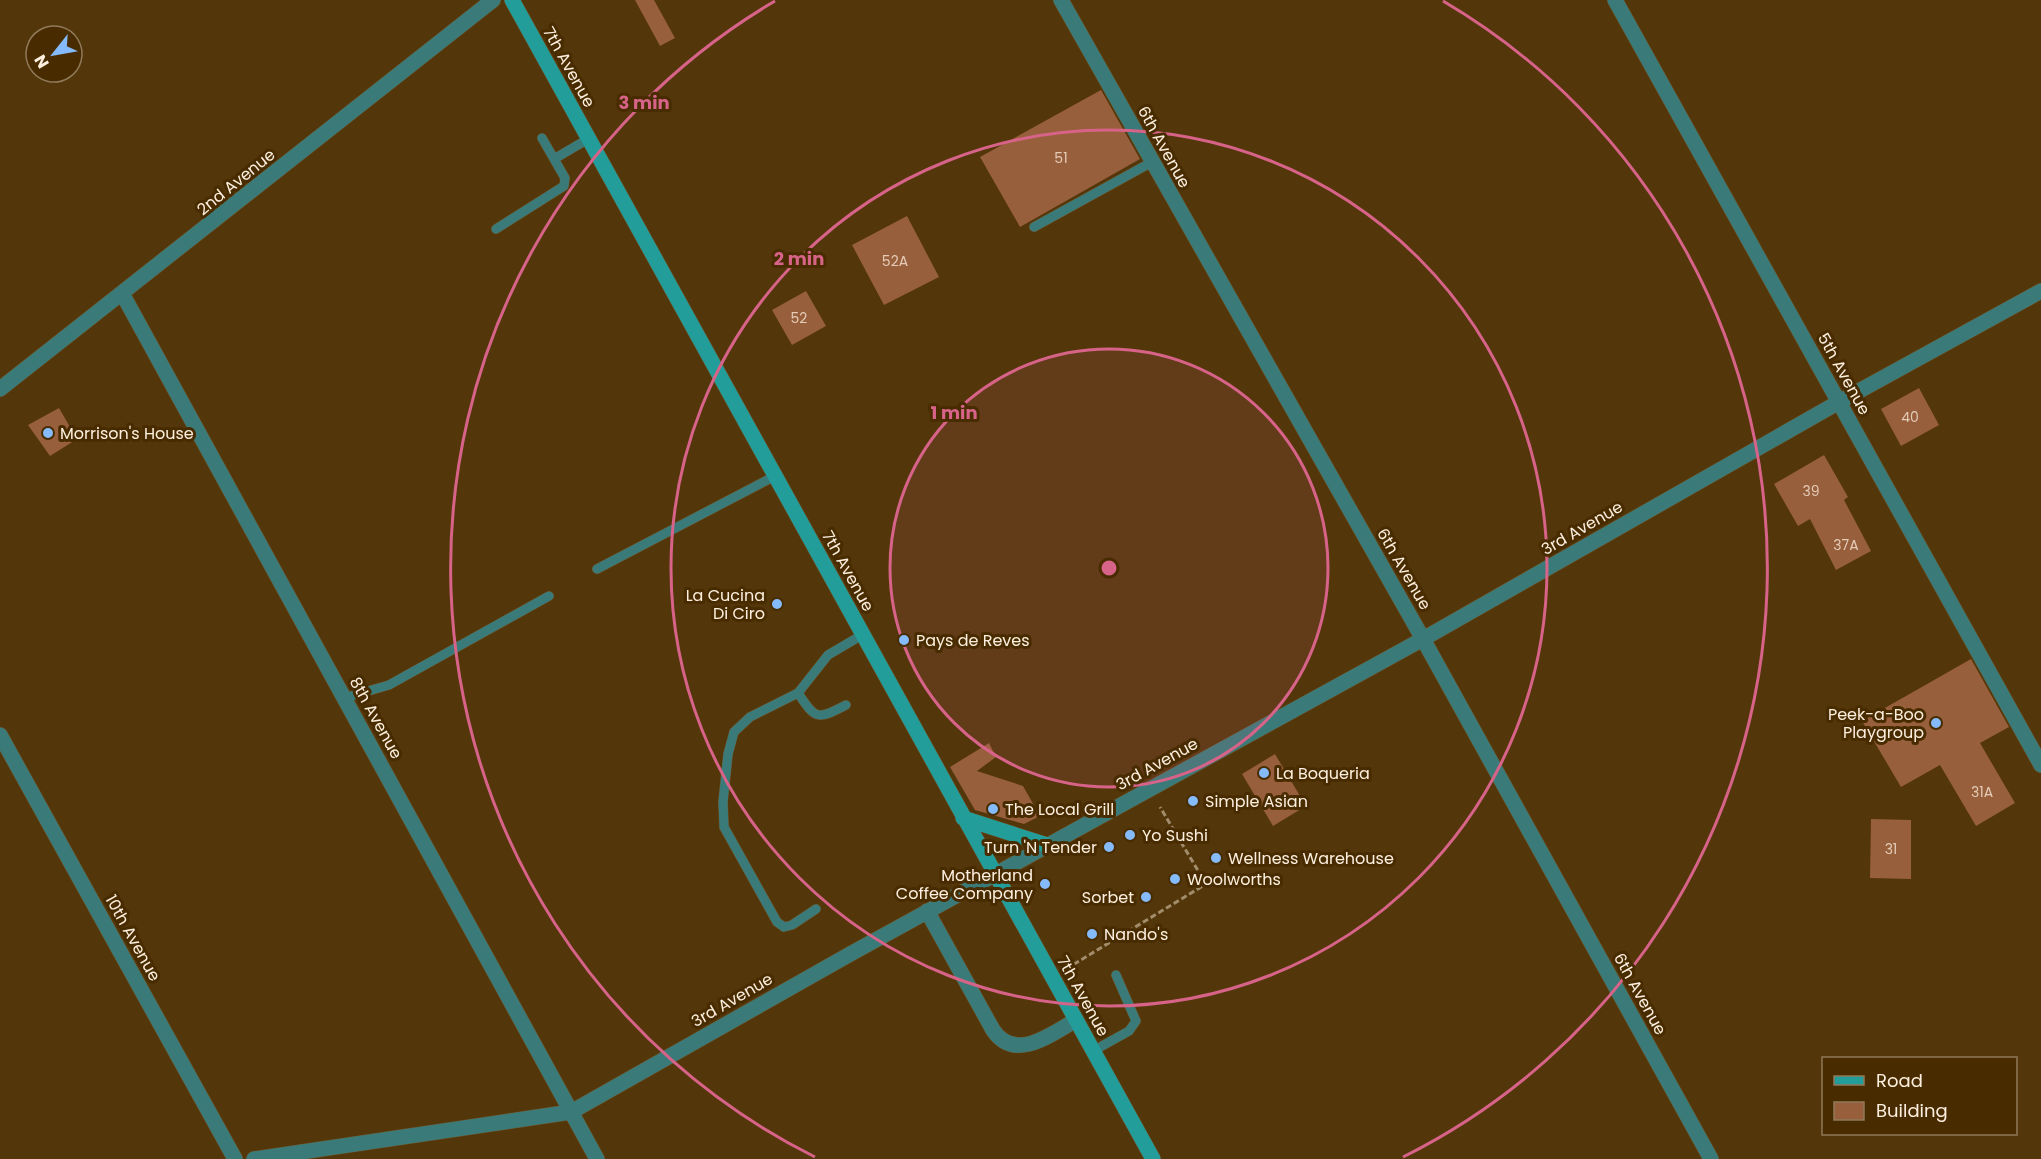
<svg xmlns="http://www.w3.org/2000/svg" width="2041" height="1159" viewBox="0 0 2041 1159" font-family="Poppins,sans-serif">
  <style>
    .building { fill: #975f3c }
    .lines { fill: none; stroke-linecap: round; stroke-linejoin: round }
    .service-casing { stroke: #6e542b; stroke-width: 10 }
    .minor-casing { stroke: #6e542b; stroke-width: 16 }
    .secondary-casing { stroke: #6e542b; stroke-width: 16 }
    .path { stroke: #a28c6c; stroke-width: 3; stroke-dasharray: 6 3; stroke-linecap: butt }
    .service { stroke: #3a7b79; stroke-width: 9 }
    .minor { stroke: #3a7b79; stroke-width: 15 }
    .secondary { stroke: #239d9a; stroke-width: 15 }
    .ring { fill: none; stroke: #d76389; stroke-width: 3 }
    .poi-dot { fill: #85bbfb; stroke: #482c00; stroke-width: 2 }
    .labels { text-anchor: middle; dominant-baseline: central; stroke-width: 6; stroke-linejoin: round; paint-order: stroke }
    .number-label { font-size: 14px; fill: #e4cbb6 }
    .street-label { font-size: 16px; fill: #fdefdf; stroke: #482c00 }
    .poi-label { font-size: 16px; fill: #fdefdf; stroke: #482c00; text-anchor: start }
    .centre { fill: #d76389; stroke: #482c00; stroke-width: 3 }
    .ring-label { font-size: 18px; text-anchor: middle; font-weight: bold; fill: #d76389; stroke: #482c00; stroke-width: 6; stroke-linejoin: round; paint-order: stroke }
  </style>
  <rect width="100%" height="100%" fill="#533609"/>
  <!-- building -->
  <path class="building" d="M635,0H654L675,38L660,46Z
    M1101,90L1140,159L1020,227L980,157Z
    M907,216L939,277L884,305L852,245Z
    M806,291L826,326L792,345L772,310Z
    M1919,388L1939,425L1901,446L1881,409Z
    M59,408L77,439L50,456L28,425Z
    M1824,455L1848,497L1844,500L1871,551L1836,570L1810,519L1798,526L1774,484Z
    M1971,659L2009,727L1980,743L2015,803L1976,826L1940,765L1901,787L1862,721Z
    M989,743L996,757L977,771L1023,786L1040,816L1024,824L975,810L950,767Z
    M1275,754L1306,806L1273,826L1242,774Z
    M1871,819L1911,820V879L1870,878Z"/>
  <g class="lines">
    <!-- service casing -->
    <g class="service-casing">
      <path id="service" d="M554,159L588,139
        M1034,227L1152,162
        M496,229L564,186L565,178L542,138
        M597,569L775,476
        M798,693C816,720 817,720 846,705
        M344,698L389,685L549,596
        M816,909L792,925L784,927L777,922L724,827L723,802L728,754L734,732L750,717L798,693L828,655L862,635
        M1093,1051L1129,1031L1136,1021L1116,975"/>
    </g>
    <!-- minor casing -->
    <g class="minor-casing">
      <path id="minor" d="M1061,0L1423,639L1711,1159
        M1615,0L2041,765
        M123,295L597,1159
        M0,389L493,0
        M0,735L235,1159
        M927,911L993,1030C1015,1063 1051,1034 1076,1020
        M254,1159L571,1112L852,953L1423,639L1839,402L2041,291"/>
    </g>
    <!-- secondary casing -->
    <g class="secondary-casing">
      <path id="secondary" d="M512,0L1153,1159
        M963,818L1047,845"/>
    </g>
    <!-- path -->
    <path class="path" d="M1066,969L1206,884L1160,807"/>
    <!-- service -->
    <use href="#service" class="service"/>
    <!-- minor -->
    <use href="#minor" class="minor"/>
    <!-- secondary -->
    <use href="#secondary" class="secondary"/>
  </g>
  <!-- distance rings -->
  <circle cx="1109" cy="568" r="219" fill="#d76389" fill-opacity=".12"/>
  <g class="ring">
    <circle cx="1109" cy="568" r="219"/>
    <circle cx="1109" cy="568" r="438"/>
    <path d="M815 1157A658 658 0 0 1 775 1M1443 1A658 658 0 0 1 1403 1157"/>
  </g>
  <!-- markers -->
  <g class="poi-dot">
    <circle cx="48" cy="433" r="6"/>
    <circle cx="777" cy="604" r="6"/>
    <circle cx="904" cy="640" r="6"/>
    <circle cx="1936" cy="723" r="6"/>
    <circle cx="1264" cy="773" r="6"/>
    <circle cx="1193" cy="801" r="6"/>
    <circle cx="993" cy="809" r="6"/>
    <circle cx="1130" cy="835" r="6"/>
    <circle cx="1109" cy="847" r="6"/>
    <circle cx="1216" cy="858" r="6"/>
    <circle cx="1175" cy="879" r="6"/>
    <circle cx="1045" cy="884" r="6"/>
    <circle cx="1146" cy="897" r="6"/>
    <circle cx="1092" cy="934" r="6"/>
  </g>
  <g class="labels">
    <!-- number labels -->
    <g class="number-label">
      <text x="1061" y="158">51</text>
      <text x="895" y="261">52A</text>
      <text x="799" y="318">52</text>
      <text x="1910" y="417">40</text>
      <text x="1811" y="491">39</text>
      <text x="1846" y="545">37A</text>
      <text x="1982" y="792">31A</text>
      <text x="1891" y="849">31</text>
    </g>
    <!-- street labels -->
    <g class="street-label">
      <text transform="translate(569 67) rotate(61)">7th Avenue</text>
      <text transform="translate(1164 147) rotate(61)">6th Avenue</text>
      <text transform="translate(236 182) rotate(-39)">2nd Avenue</text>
      <text transform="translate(1844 374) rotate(61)">5th Avenue</text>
      <text transform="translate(1582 528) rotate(-30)">3rd Avenue</text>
      <text transform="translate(1404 569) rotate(60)">6th Avenue</text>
      <text transform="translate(848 571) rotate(61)">7th Avenue</text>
      <text transform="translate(376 718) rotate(61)">8th Avenue</text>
      <text transform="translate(1157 764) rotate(-29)">3rd Avenue</text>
      <text transform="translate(133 938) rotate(61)">10th Avenue</text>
      <text transform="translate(1640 994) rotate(61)">6th Avenue</text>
      <text transform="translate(1083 996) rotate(61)">7th Avenue</text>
      <text transform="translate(732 1000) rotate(-30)">3rd Avenue</text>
    </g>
    <!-- poi labels -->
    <g class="poi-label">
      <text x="60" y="433">Morrison's House</text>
      <text x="765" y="595" text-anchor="end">La Cucina<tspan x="765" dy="18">Di Ciro</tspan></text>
      <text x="916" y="640">Pays de Reves</text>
      <text x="1924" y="714" text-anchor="end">Peek-a-Boo<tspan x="1924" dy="18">Playgroup</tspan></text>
      <text x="1276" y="773">La Boqueria</text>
      <text x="1205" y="801">Simple Asian</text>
      <text x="1005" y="809">The Local Grill</text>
      <text x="1142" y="835">Yo Sushi</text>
      <text x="1097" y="847" text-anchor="end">Turn 'N Tender</text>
      <text x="1228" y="858">Wellness Warehouse</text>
      <text x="1033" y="875" text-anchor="end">Motherland<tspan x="1033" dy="18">Coffee Company</tspan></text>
      <text x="1187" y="879">Woolworths</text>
      <text x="1134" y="897" text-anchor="end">Sorbet</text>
      <text x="1104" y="934">Nando's</text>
    </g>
  </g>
  <circle cx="1109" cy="568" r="9" class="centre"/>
  <g class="ring-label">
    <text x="644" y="109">3 min</text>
    <text x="799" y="265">2 min</text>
    <text x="954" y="419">1 min</text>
  </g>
  <!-- legend -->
  <rect x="1822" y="1057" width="195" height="78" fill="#482c00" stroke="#907a59" stroke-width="1.5"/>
  <rect x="1834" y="1076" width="30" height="9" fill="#239d9a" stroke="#907a59" stroke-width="1.5"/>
  <text x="1876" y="1087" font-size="18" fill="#fdefdf">Road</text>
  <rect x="1834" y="1102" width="30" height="18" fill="#975f3c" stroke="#907a59" stroke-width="1.5"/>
  <text x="1876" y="1117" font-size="18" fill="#fdefdf">Building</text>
  <!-- north arrow -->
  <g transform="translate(54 54) rotate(239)"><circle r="28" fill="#482c00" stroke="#907a59" stroke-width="1.5"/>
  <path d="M0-4.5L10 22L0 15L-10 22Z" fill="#85bbfb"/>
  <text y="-9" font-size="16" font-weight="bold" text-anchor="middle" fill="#fdefdf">N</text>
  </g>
</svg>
